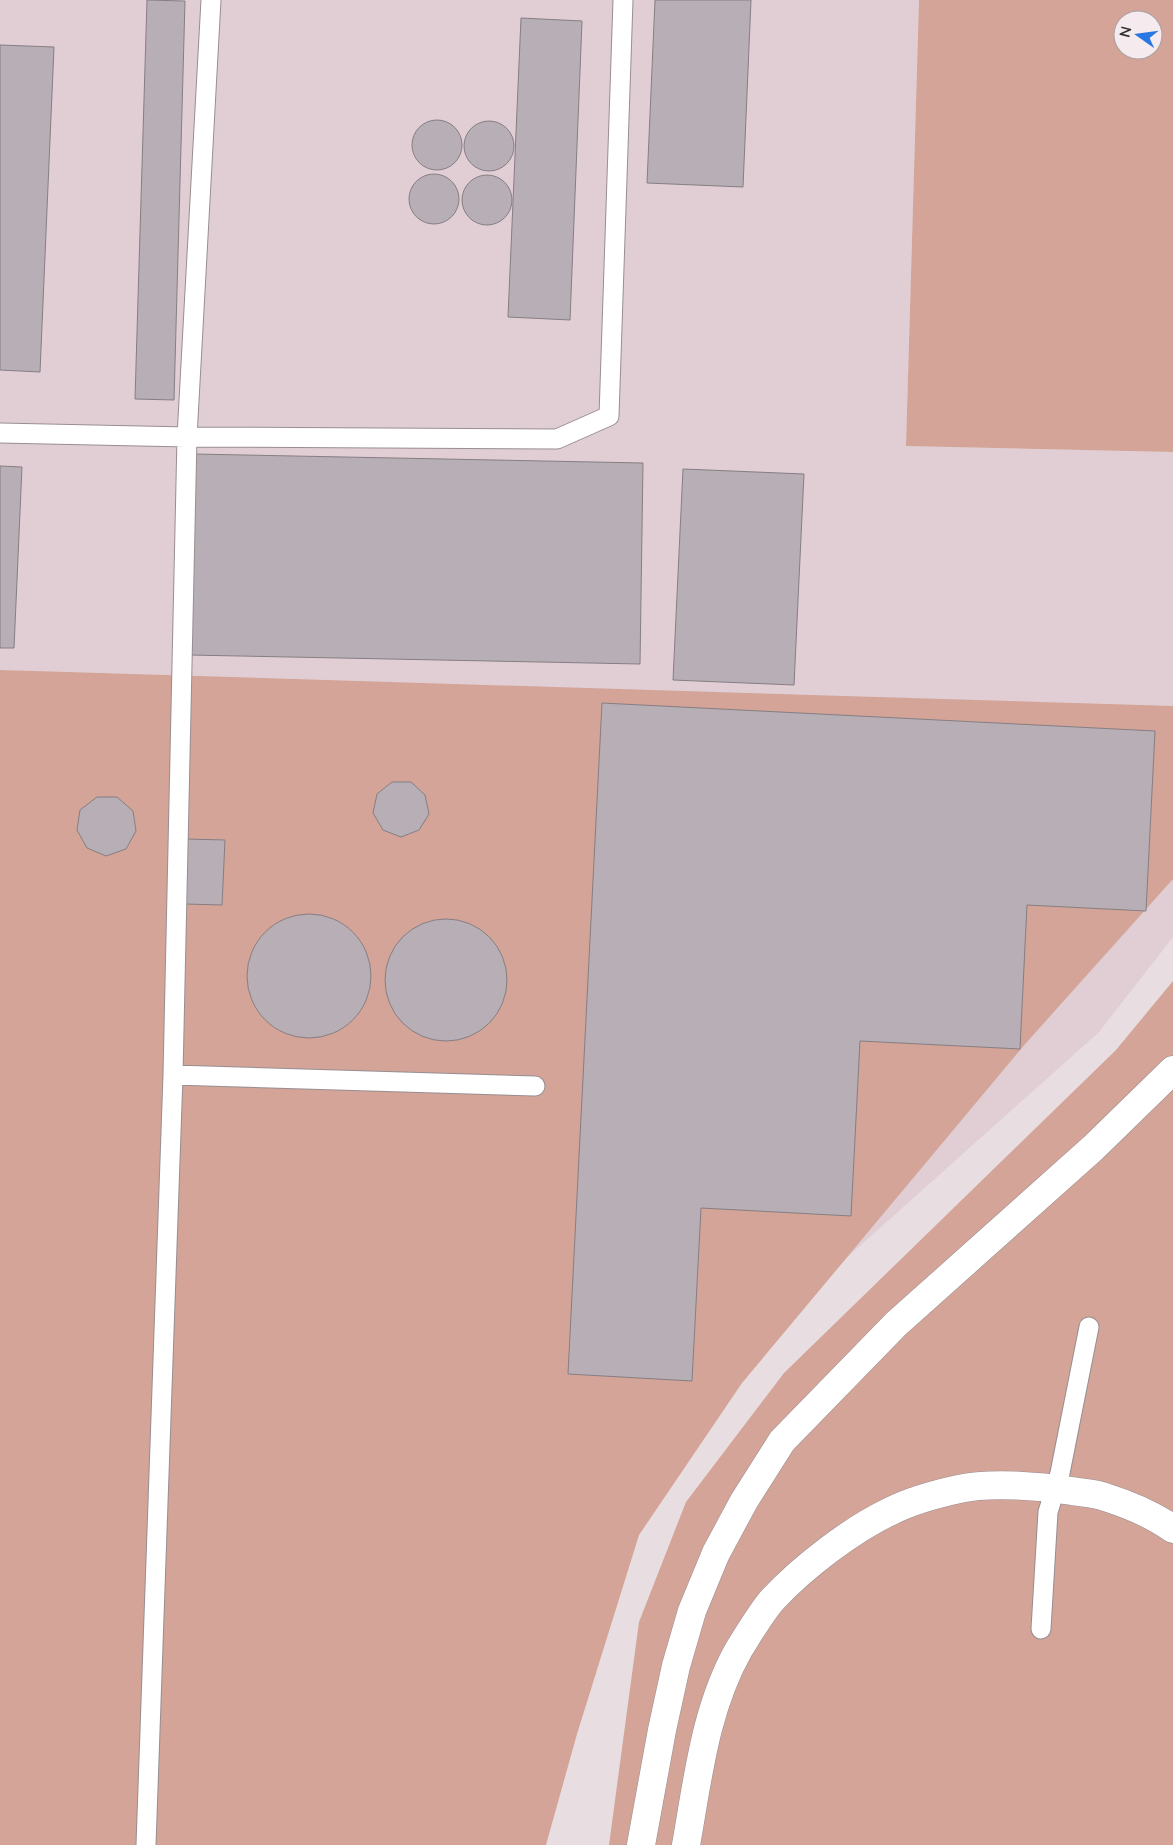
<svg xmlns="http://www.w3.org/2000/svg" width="1173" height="1845" viewBox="0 0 1173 1845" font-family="Lato,sans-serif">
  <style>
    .built { fill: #e0ced4 }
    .green { fill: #d3a497; fill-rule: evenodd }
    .building { fill: #b7afb5; stroke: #867e83 }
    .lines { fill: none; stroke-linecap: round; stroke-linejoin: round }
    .lane-casing { stroke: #988e91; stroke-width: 21 }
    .highway-casing { stroke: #988e91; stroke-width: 29 }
    .lane { stroke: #fff; stroke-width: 19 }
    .highway { stroke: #fff; stroke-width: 28 }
  </style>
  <rect width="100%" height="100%" fill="#e8dde0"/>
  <!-- built -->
  <path class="built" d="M0,0H919L906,446L1173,452V937L1099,1032L749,1345L21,671L0,670Z"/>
  <!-- green -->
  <path class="green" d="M919,0H1173V452L906,446ZM1123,20H1153V50H1123Z
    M0,670L1173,706V879L1026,1043L742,1383L639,1535L577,1734L546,1845H0Z
    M1173,981V1845H609L639,1622L686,1502L784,1373L1116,1050Z"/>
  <!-- building -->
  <path class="building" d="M147,0L185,1L174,400L135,399Z
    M655,0H751L743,187L647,183Z
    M521,18L582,21L570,320L508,317Z
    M0,45L54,47L40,372L0,370Z
    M412 145a25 25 0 1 1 50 0a25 25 0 1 1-50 0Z
    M464 146a25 25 0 1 1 50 0a25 25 0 1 1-50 0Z
    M409 199a25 25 0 1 1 50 0a25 25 0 1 1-50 0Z
    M462 200a25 25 0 1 1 50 0a25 25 0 1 1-50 0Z
    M194,454L643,463L640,664L189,655Z
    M0,466L22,467L14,648H0Z
    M683,469L804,474L794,685L673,680Z
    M602,703L1155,731L1146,911L1027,905L1020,1049L860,1041L851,1216L701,1208L692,1381L568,1374Z
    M392,782H411L425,795L429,814L419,830L401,837L383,830L373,813L377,794Z
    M97,797H117L133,811L136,831L126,849L106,856L87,848L77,830L80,810Z
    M187,839L225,840L222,905L185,904Z
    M247 976a62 62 0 1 1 124 0a62 62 0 1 1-124 0Z
    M385 980a61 61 0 1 1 122 0a61 61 0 1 1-122 0Z"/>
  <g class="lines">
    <!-- lane casing -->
    <g class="lane-casing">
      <path id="lane" d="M0,433L187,437L557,439L609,416L623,0
        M173,1075L535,1086
        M1041,1629L1048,1512L1060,1473L1089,1327
        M146,1845L173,1075L187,437L211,0"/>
    </g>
    <!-- highway casing -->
    <g class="highway-casing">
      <path id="highway" d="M641,1845L662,1730L676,1666L692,1611L716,1553L744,1501L782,1441L896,1324L1093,1148L1173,1070
        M686,1845C698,1778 705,1709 739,1649C748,1635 762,1611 773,1599C803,1567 851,1530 891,1511C911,1501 936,1494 959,1489C990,1482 1040,1486 1072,1491C1083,1493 1095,1493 1105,1497C1127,1504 1155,1516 1173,1529"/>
    </g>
    <!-- lane -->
    <use href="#lane" class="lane"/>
    <!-- highway -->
    <use href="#highway" class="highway"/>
  </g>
  <!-- north arrow -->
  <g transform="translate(1138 35) rotate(284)"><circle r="24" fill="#f5eaee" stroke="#a8a0a3"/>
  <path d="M0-4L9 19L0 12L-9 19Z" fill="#2977e3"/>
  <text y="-8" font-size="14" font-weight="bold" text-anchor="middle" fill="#353132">N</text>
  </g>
</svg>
